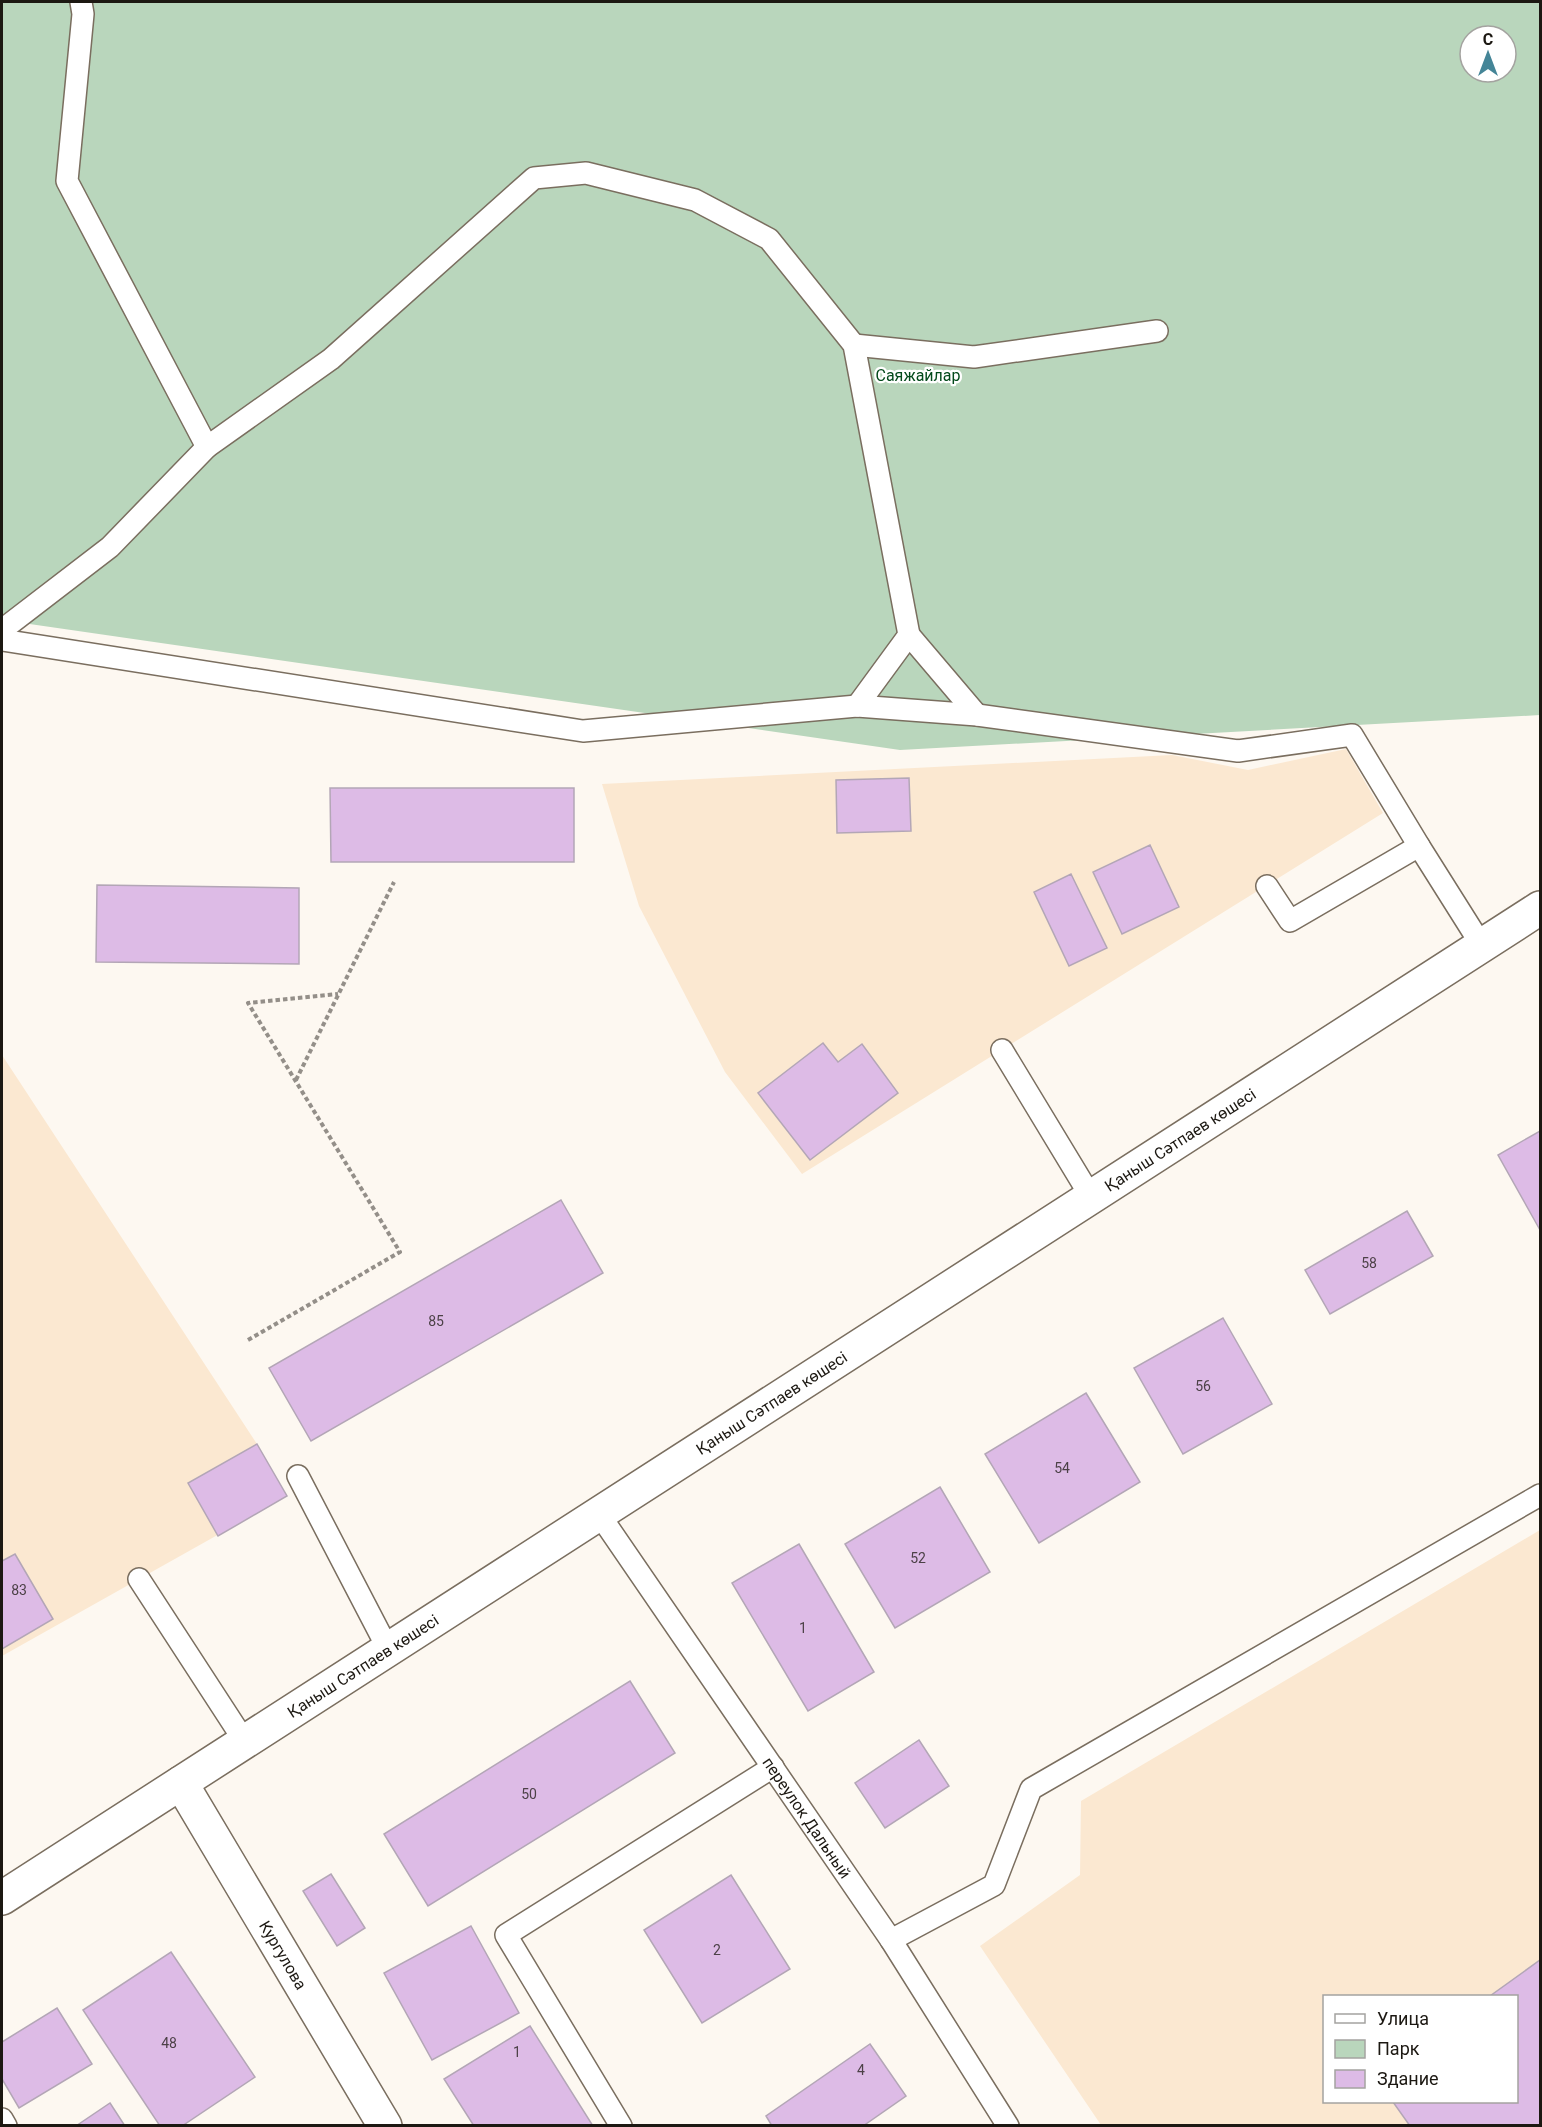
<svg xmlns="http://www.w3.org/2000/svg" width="1542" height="2127" viewBox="0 0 1542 2127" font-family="Roboto,sans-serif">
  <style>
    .built { fill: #fbe8d1; fill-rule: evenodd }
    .green { fill: #b9d6bc; fill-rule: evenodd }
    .building { fill: #ddbbe6; stroke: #b3a6b6; stroke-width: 1.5 }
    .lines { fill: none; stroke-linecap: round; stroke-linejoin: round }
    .service-casing { stroke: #7a6e5f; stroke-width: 24 }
    .minor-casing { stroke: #7a6e5f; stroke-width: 36 }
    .tertiary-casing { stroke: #7a6e5f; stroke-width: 36 }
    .path { stroke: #948f89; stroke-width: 4; stroke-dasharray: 4.5 3; stroke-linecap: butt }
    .service { stroke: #fff; stroke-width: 21 }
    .minor { stroke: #fff; stroke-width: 33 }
    .tertiary { stroke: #fff; stroke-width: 33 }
    .labels { text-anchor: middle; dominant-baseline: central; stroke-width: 4.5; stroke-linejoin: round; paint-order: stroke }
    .number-label { font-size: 14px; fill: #4c4147 }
    .park-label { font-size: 16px; fill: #034a1b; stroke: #fff }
    .street-label { font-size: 16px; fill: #1c1812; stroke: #fff }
  </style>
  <rect width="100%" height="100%" fill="#fdf8f1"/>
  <!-- built -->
  <path class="built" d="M1346,749L1383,813L802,1174L725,1072L639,906L602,784L1172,755L1248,770Z
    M2,1055L257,1444L287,1496L2,1656Z
    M1540,1530V2125H1101L980,1946L1080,1875L1081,1801ZM1324,1996H1516V2102H1324Z"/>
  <!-- green -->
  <path class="green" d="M2,2H1540V715L900,750L2,620ZM1470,36H1506V72H1470Z"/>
  <!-- building -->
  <path class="building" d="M909,778L911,831L837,833L836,780Z
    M330,788H574V862H331Z
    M1150,845L1179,907L1122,934L1093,872Z
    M1071,874L1107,948L1069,966L1034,892Z
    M97,885L299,888V964L96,962Z
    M823,1043L838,1062L862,1044L898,1093L810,1160L758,1093Z
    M1540,1131V1230L1498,1155Z
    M561,1200L603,1273L311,1441L269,1368Z
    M1407,1211L1433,1256L1330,1314L1305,1270Z
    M1223,1318L1272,1404L1183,1454L1134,1368Z
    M1086,1393L1140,1482L1039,1543L985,1454Z
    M257,1444L287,1496L218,1536L188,1483Z
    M940,1487L990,1572L895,1628L845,1544Z
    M799,1544L874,1672L808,1711L732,1583Z
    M15,1554L53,1619L2,1649V1561Z
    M630,1681L675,1753L428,1906L384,1834Z
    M919,1740L949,1786L885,1828L855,1783Z
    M331,1874L365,1928L337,1946L303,1891Z
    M731,1875L790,1969L702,2023L644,1930Z
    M471,1926L519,2013L432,2060L384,1973Z
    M171,1952L255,2077L182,2126H160L83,2010Z
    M1540,1960V2126H1410L1393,2102H1516V1996H1490Z
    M57,2008L92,2064L19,2108L2,2079V2042Z
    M530,2026L593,2126H474L444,2079Z
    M870,2044L906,2096L863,2126H772L766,2116Z
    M110,2103L125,2126H76Z"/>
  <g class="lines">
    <!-- service casing -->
    <g class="service-casing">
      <g id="service">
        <path d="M854,345L974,357L1157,331"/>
        <path d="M207,447L331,359L534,178L586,173L695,200L769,239L854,345L909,635L857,706"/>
        <path d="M2,630L110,547L207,447L67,181L83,14L81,2"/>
        <path d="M909,635L977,715"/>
        <path d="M2,640L583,731L857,706L977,715L1238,751L1352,735L1419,846"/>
        <path d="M1267,886L1290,921L1419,846L1482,946"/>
        <path d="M1002,1050L1091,1197"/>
        <path d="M298,1476L388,1649"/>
        <path id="s1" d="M599,1514L891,1940L1008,2126"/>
        <path d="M139,1579L245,1742"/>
        <path d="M891,1940L994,1885L1031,1789L1540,1495"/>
        <path d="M2,2119L6,2126"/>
        <path d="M621,2126L506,1935L773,1767"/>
      </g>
    </g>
    <!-- minor casing -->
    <g class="minor-casing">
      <g id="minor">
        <path id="s2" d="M181,1783L385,2126"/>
      </g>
    </g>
    <!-- tertiary casing -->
    <g class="tertiary-casing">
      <g id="tertiary">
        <path id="s3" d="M2,1898L1540,908"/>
      </g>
    </g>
    <!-- path -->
    <path class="path" d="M296,1080L394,882
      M248,1340L400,1252L248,1003L338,994"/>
    <!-- service -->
    <use href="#service" class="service"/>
    <!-- minor -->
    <use href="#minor" class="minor"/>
    <!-- tertiary -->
    <use href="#tertiary" class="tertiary"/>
  </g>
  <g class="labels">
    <!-- number labels -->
    <g class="number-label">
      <text x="1369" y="1263">58</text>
      <text x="436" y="1321">85</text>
      <text x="1203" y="1386">56</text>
      <text x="1062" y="1468">54</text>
      <text x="918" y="1558">52</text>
      <text x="19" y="1590">83</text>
      <text x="803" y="1628">1</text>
      <text x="529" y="1794">50</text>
      <text x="717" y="1950">2</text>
      <text x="169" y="2043">48</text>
      <text x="517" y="2052">1</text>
      <text x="861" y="2070">4</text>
    </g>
    <!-- park labels -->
    <g class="park-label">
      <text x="918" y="375">Саяжайлар</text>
    </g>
    <!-- street labels -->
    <g class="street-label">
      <text stroke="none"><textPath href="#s3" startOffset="1401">Қаныш Сәтпаев көшесі</textPath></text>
      <text stroke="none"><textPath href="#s3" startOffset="915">Қаныш Сәтпаев көшесі</textPath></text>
      <text stroke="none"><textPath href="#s3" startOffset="429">Қаныш Сәтпаев көшесі</textPath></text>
      <text stroke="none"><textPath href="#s1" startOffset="368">переулок Дальный</textPath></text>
      <text stroke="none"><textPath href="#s2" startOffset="200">Кургулова</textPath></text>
    </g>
  </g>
  <!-- border -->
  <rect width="1542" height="2127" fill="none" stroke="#1c1812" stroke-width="6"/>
  <!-- legend -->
  <rect x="1323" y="1995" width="195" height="108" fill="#ffffff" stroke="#a4a3a0" stroke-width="1.5"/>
  <rect x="1335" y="2014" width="30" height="9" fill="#ffffff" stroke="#a4a3a0" stroke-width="1.5"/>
  <text x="1377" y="2025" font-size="18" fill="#1c1812">Улица</text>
  <rect x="1335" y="2040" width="30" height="18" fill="#b9d6bc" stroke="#a4a3a0" stroke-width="1.5"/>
  <text x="1377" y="2055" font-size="18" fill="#1c1812">Парк</text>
  <rect x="1335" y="2070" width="30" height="18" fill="#ddbbe6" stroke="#a4a3a0" stroke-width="1.5"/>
  <text x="1377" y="2085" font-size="18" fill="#1c1812">Здание</text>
  <!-- north arrow -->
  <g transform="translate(1488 54)"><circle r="28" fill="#ffffff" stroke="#a4a3a0" stroke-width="1.5"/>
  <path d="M0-4.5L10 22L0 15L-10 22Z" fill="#448597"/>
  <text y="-9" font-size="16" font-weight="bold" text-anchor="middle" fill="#1c1812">С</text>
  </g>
</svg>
